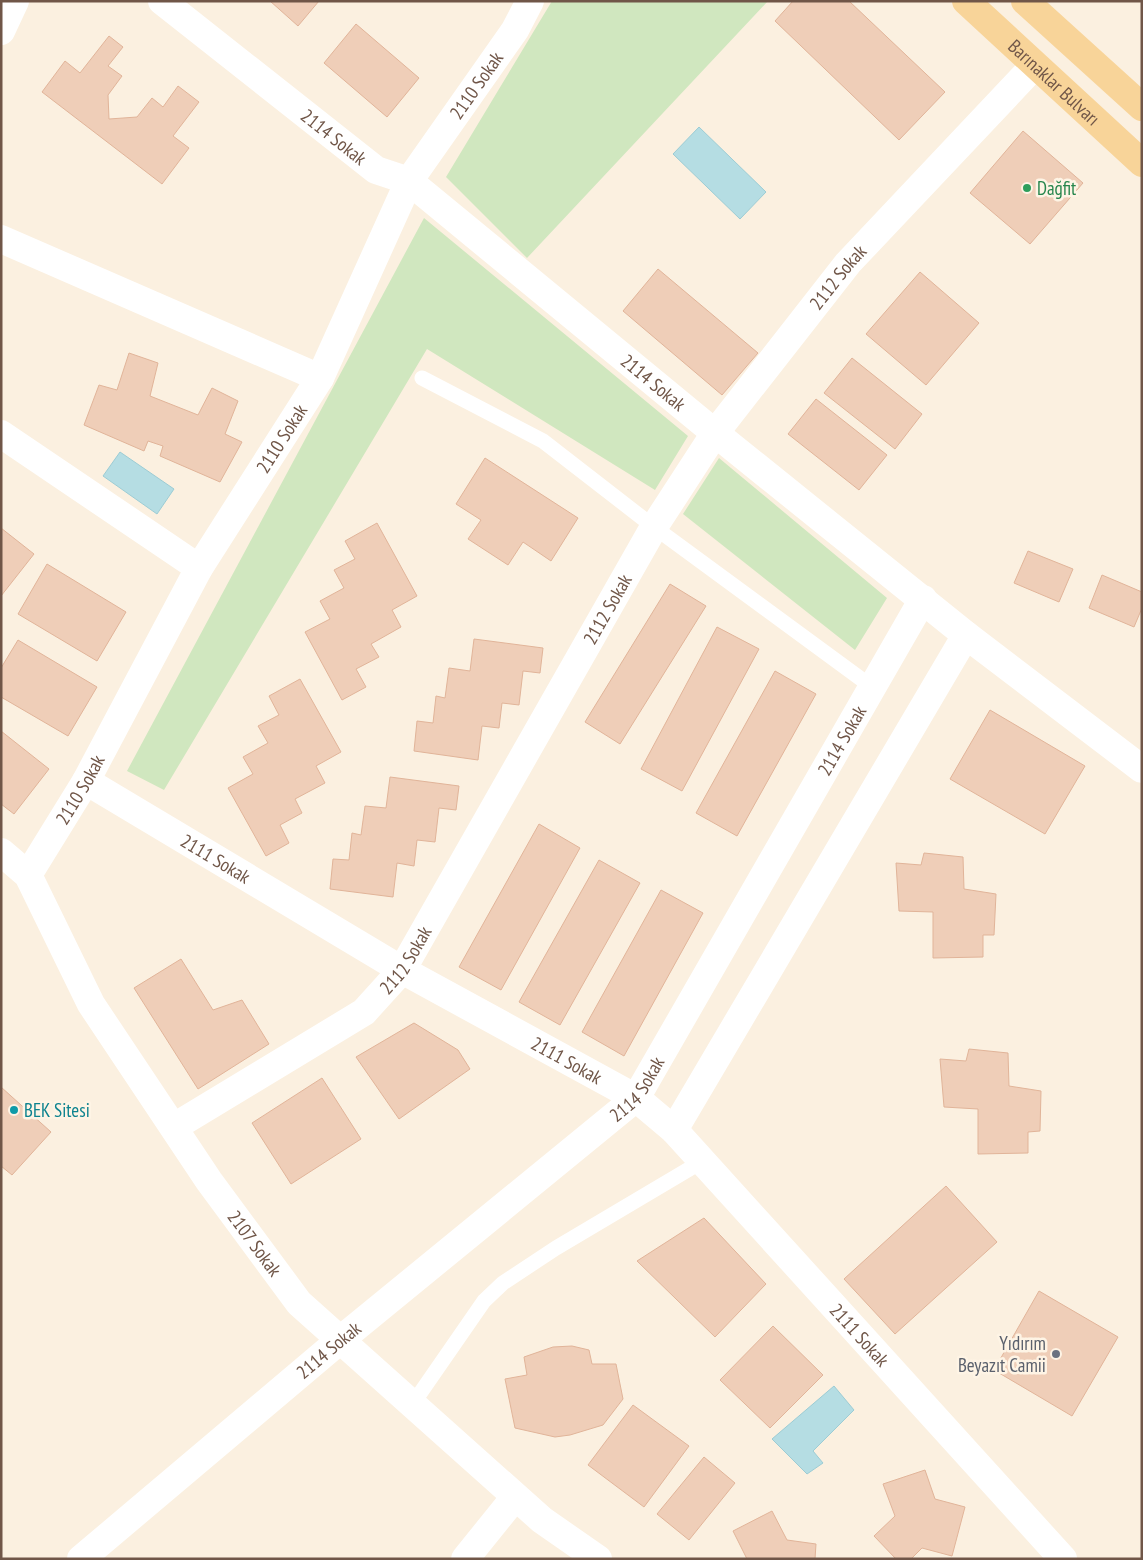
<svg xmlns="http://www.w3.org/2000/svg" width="1143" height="1560" viewBox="0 0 1143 1560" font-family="'PT Sans Narrow',sans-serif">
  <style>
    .green { fill: #d0e7bf }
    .water { fill: #b5dde3; stroke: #9cccd4 }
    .building { fill: #efceb8; stroke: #e1b499 }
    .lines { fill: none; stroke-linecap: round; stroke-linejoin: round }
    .lane { stroke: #fff; stroke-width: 15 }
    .street { stroke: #fff; stroke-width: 28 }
    .primary { stroke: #f8d499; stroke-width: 28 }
    .leisure-dot { fill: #2e9e5b; stroke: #fef4e5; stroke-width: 2 }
    .culture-dot { fill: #0f9aa8; stroke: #fef4e5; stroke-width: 2 }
    .worship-dot { fill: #6b7280; stroke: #fef4e5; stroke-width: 2 }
    .labels { text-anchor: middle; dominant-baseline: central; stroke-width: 5; stroke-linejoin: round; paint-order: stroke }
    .street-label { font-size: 19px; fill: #705648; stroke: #fef4e5 }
    .leisure-label { font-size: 19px; fill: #27864d; stroke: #fef4e5; text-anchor: start }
    .culture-label { font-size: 19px; fill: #0d838f; stroke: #fef4e5; text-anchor: start }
    .worship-label { font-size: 19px; fill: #5b616d; stroke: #fef4e5; text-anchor: end }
  </style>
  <rect width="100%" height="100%" fill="#fbf0e0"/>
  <!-- green -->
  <path class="green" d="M552,1H768L527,258L446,177Z
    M424,218L688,436L655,490L427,349L164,790L127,771Z
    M719,458L887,598L855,650L683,514Z"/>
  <!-- water -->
  <path class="water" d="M699,127L766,192L740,219L673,154Z
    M120,452L174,489L157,514L103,476Z
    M834,1386L854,1410L813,1451L823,1463L807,1474L772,1439Z"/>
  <!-- building -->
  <path class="building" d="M270,1H319L298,26Z
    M793,1H849L945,92L899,140L775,21Z
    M356,24L419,78L387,117L324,63Z
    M109,36L123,47L108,66L122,76L108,95L109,119L137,117L152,98L163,107L178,86L199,102L173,136L189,148L162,184L42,92L65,61L80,73Z
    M1023,131L1083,183L1030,244L970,193Z
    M658,269L758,353L722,395L623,311Z
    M920,272L979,323L926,385L866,334Z
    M129,353L158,363L150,396L198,415L212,388L238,401L225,434L242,442L220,482L160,456L163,446L148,441L144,451L84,425L99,385L117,390Z
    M852,358L922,414L895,449L824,393Z
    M816,399L887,455L859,490L788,434Z
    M485,458L578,518L551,561L523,542L508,565L468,539L481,520L456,504Z
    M377,523L417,596L392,610L401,627L371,644L379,657L356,669L366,687L342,700L305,632L330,619L320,601L344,588L334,570L355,559L345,541Z
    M1,528L34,554L1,596Z
    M1028,551L1073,569L1059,602L1014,583Z
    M47,564L126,612L97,661L18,614Z
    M1102,575L1142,592V608L1134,627L1089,608Z
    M670,584L706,606L620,744L585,722Z
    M717,627L759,649L682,791L641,769Z
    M474,639L543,648L540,673L523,671L519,705L502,703L499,728L482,726L478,760L414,751L417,721L433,723L436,696L445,698L449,668L470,671Z
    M18,640L97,687L68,736L1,697V668Z
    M775,671L816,694L737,836L696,813Z
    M300,679L341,752L316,766L325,783L295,799L302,813L280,825L289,843L266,856L228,788L253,774L243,757L268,743L258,726L279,715L269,696Z
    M990,710L1085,766L1045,834L950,779Z
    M1,731L49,769L14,814L1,804Z
    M390,777L459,786L456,810L439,808L435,842L417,840L414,866L397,863L393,897L330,889L333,859L349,860L352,833L361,835L365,806L386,808Z
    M539,824L580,848L501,990L459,967Z
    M924,853L963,857L964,889L996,894L994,935H983V957L933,958V912L899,911L896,863L921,865Z
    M599,860L640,883L560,1025L519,1002Z
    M661,890L703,913L624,1056L582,1032Z
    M181,959L213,1010L242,1000L269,1044L198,1089L134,988Z
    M414,1023L458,1050L470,1069L399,1119L356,1057Z
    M969,1049L1008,1053L1009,1086L1041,1091L1040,1131L1028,1132V1153L978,1154V1109L944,1107L940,1059L966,1061Z
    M322,1078L361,1139L291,1184L252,1123Z
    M1,1087L51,1132L12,1175L1,1166Z
    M946,1186L997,1242L895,1334L844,1279Z
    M704,1218L766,1284L715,1337L637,1261Z
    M1039,1291L1118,1337L1072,1416L994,1370Z
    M773,1326L823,1375L770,1428L720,1380Z
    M572,1346L589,1350L592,1364H616L623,1399L603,1425L570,1435L555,1437L515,1428L505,1379L527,1375L524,1357L553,1347Z
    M633,1405L689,1446L644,1507L588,1465Z
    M704,1457L735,1483L689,1540L657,1514Z
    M925,1470L935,1499L965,1507L952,1556L922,1548L911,1559H896L874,1536L895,1516L883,1484Z
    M772,1511L787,1540L816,1544L815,1559H747L733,1531Z"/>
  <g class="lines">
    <!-- lane -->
    <path class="lane" d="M422,378L543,441L654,527L872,687
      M412,1405L484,1301L503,1283L556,1248L701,1162"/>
    <!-- street -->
    <g class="street">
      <path id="s1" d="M162,1L376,170L409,181L715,433L966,635"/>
      <path d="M1,31L15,1"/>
      <path d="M1,239L320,378"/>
      <path d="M1,434L199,568"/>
      <path id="s2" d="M86,781L402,970L636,1098L674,1130L1063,1559"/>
      <path id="s3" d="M1,852L28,875L91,1004L209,1181L299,1303L542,1520L598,1559"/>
      <path id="s4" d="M28,875L86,781L199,568L320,378L409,181L515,30L530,1"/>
      <path id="s5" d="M174,1127L364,1012L402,970L654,527L715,433L848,263L1035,65"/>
      <path d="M674,1130L966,635L1142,769"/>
      <path id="s6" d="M81,1559L339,1341L636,1098L923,599"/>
      <path d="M465,1559L515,1497"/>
    </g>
    <!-- primary -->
    <g class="primary">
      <path id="s7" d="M966,1L1142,163"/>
      <path d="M1025,1L1142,107"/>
    </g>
  </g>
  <!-- markers -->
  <circle class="leisure-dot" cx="1027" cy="188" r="5"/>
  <circle class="culture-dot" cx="14" cy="1110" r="5"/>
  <circle class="worship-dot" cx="1056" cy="1354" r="5"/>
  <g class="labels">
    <!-- street labels -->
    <g class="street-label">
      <text stroke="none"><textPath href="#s7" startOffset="120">Barınaklar Bulvarı</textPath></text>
      <text stroke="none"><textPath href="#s4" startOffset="910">2110 Sokak</textPath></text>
      <text stroke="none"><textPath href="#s1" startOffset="219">2114 Sokak</textPath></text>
      <text stroke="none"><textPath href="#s5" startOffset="1099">2112 Sokak</textPath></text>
      <text stroke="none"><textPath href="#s1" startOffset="624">2114 Sokak</textPath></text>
      <text stroke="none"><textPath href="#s4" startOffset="505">2110 Sokak</textPath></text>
      <text stroke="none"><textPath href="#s5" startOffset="694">2112 Sokak</textPath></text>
      <text stroke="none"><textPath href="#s6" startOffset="1134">2114 Sokak</textPath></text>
      <text stroke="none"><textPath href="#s4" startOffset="100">2110 Sokak</textPath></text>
      <text stroke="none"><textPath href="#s2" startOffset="151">2111 Sokak</textPath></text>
      <text stroke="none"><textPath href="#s5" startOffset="289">2112 Sokak</textPath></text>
      <text stroke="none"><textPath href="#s2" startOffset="556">2111 Sokak</textPath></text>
      <text stroke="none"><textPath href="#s6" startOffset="729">2114 Sokak</textPath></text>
      <text stroke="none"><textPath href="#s3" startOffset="469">2107 Sokak</textPath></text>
      <text stroke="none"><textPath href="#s2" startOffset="961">2111 Sokak</textPath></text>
      <text stroke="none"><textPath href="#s6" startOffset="324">2114 Sokak</textPath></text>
    </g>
    <!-- leisure labels -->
    <g class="leisure-label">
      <text x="1037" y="188">Dağfit</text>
    </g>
    <!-- culture labels -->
    <g class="culture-label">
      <text x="24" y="1110">BEK Sitesi</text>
    </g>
    <!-- worship labels -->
    <g class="worship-label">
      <text x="1046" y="1343">Yıdırım<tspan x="1046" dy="22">Beyazıt Camii</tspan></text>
    </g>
  </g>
  <!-- border -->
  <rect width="1143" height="1560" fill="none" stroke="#705648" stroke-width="5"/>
</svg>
